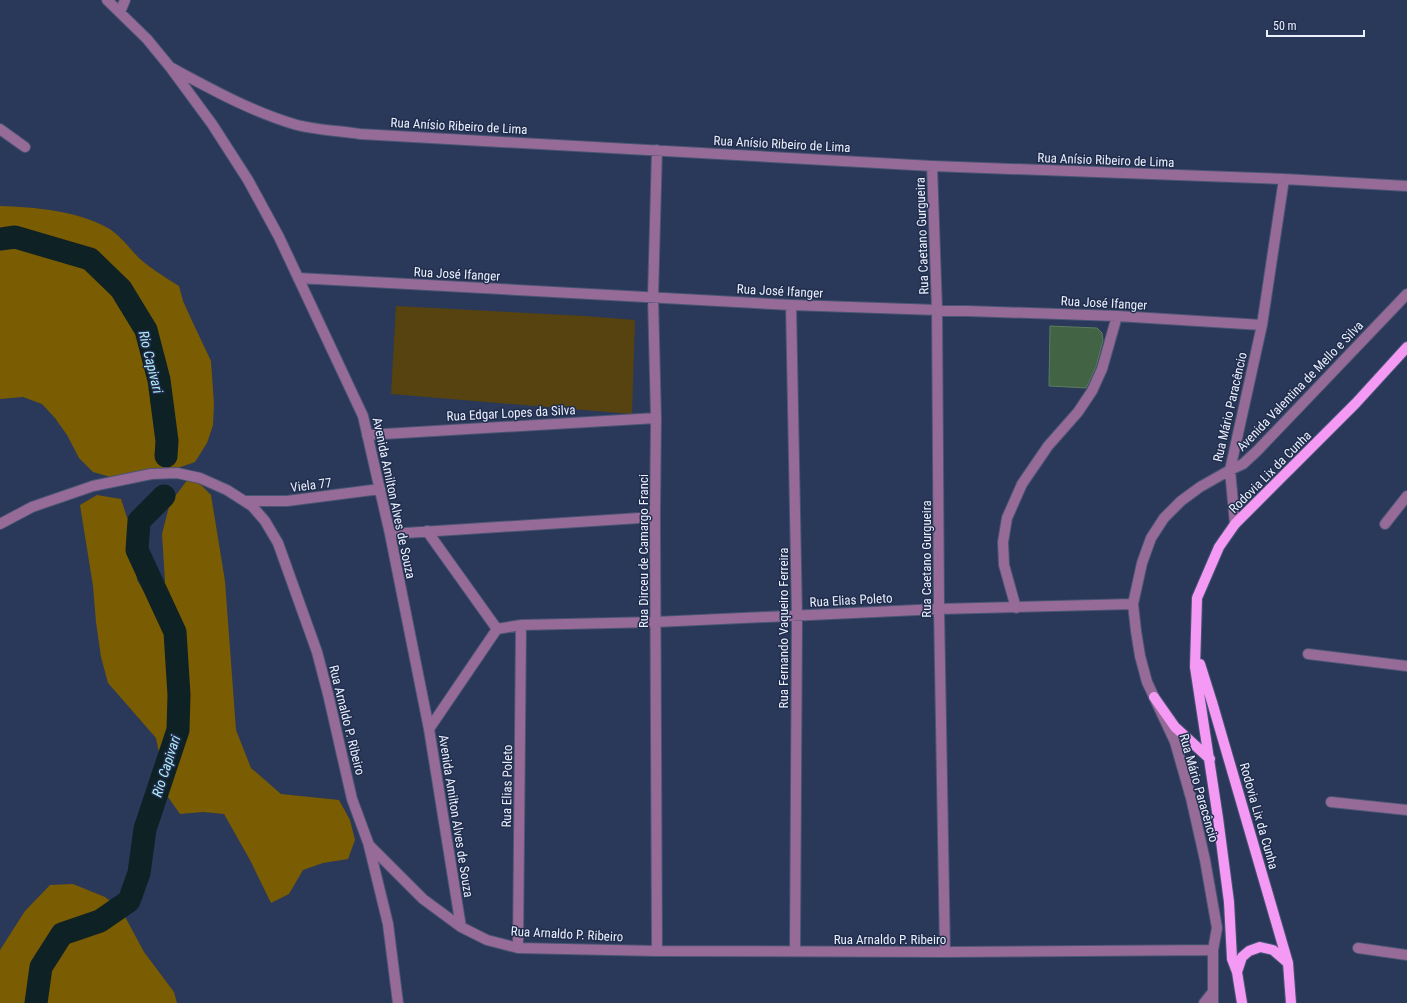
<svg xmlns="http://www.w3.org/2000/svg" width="1407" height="1003" viewBox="0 0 1407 1003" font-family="'Roboto Condensed',sans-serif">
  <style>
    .green { fill: #574310 }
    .forest { fill: #7a5c02 }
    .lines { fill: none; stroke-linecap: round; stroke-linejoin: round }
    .river { stroke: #0e2124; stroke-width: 23 }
    .building { fill: #436345; stroke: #5b7c5e }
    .minor-casing { stroke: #495573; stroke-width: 12 }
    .major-casing { stroke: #495573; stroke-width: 12 }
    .minor { stroke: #976b97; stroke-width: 10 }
    .major { stroke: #f49af5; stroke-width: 10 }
    .labels { text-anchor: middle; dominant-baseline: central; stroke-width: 3; stroke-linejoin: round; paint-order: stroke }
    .street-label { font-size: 13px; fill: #e9effc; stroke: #212d4d }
    .water-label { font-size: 14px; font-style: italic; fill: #b1edf5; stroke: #212d4d }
  </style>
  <rect width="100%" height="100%" fill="#2a3859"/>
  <!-- green -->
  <path class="green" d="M396,306L585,316L635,320L632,414L391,394Z"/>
  <!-- forest -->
  <path class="forest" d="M0,206C34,207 78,211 108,228C120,235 129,248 139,258C151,269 165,277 179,286L183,301L193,323L211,361L214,404L213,425L207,443L195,462L175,469L114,478L93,472L79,458L67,435L55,418L42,404L23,397L0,399Z
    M191,475L211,495L225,581L236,730L251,768L281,794L339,800L350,820L355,840L348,859L323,863L303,870L289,894L271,903L250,860L224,814L203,812L180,814L168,797L156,738L108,683L101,657L96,622L93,586L80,505L97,495L121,499L134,539L137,580L151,602L165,581L162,534L170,503Z
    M73,884L105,897L122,911L144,952L174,992L177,1003H0V950L25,911L50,885Z"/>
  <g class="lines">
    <!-- river -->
    <path class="river" d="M0,239L15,237L90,259L121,289L146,330L159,380L167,441L166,456
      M36,1003L41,967L62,934L100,921L129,901L139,873L145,829L178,730L179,695L175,632L137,550L139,521L164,496"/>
  </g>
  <!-- building -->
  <path class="building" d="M1050,326L1097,328L1102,333L1103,340L1096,367L1086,388L1049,386Z"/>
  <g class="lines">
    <!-- minor casing -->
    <g class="minor-casing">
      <path id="minor" d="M107,0L147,39L170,67L212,124L248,180L279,237L363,416L390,534L429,729L461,927
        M120,12L125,0
        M170,67C211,89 252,112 297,125C317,130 340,131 360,134L932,166L1284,179L1407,186
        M0,129L25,147
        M657,150L653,297L656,418L655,517L657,951
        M932,166L937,309L939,609L945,952
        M298,278L791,305L1117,316L1262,325
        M791,305L797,616L795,951
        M367,435L656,418
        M245,501H287L380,489
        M0,524L32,507L93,486L151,474L177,473L200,478L227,490L252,506L265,521L278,543L317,652L328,694L352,799L369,845L423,899L461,927L487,940L518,948L657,951L945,952L1213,950
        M1235,524L1230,470L1243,464L1257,451L1407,294
        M1385,524L1407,496
        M427,531L497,629
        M390,534L655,517
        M1016,608L1004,565L1003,542L1007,518L1022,484L1048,446L1078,412L1092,391L1102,369L1117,316
        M497,629L521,625L656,622L939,609L1133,604
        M1308,654L1407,666
        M429,729L497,629
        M1331,802L1407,810
        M369,846L388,924L398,1003
        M518,948L521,625
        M1358,948L1407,955
        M1204,1003L1212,993
        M1213,1003V950L1217,928L1205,860L1191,798L1175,742L1147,682L1140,656L1136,631L1133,604L1142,563L1151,538L1164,518L1181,501L1200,487L1230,470L1262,325L1284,179"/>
    </g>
    <!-- major casing -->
    <g class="major-casing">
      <path id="major" d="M1200,664L1212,702L1288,963L1291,1003
        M1154,697L1175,727L1210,759
        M1237,972L1242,957L1249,951L1260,947L1273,950L1288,963
        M1242,1003L1237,972L1232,959L1229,902L1218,818L1195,667L1197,598L1219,547L1235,524L1356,403L1407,347"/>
    </g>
    <!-- minor -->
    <use href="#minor" class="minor"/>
    <!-- major -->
    <use href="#major" class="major"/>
  </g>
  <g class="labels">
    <!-- street labels -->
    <g class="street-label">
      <text transform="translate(459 126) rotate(3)">Rua Anísio Ribeiro de Lima</text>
      <text transform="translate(782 144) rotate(3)">Rua Anísio Ribeiro de Lima</text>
      <text transform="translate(1106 160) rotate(2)">Rua Anísio Ribeiro de Lima</text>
      <text transform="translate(922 236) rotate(-92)">Rua Caetano Gurgueira</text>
      <text transform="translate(457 274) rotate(3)">Rua José Ifanger</text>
      <text transform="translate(780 291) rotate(3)">Rua José Ifanger</text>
      <text transform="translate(1104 303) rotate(3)">Rua José Ifanger</text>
      <text transform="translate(1300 386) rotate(-46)">Avenida Valentina de Mello e Silva</text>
      <text transform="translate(1230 407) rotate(-77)">Rua Mário Paracêncio</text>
      <text transform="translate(511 413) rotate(-3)">Rua Edgar Lopes da Silva</text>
      <text transform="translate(1270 472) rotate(-45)">Rodovia Lix da Cunha</text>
      <text transform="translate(311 485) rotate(-7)">Viela 77</text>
      <text transform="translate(394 498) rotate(78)">Avenida Amilton Alves de Souza</text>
      <text transform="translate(643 551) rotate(-90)">Rua Dirceu de Camargo Franci</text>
      <text transform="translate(926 559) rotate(-90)">Rua Caetano Gurgueira</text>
      <text transform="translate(851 600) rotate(-3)">Rua Elias Poleto</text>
      <text transform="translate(783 628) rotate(-90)">Rua Fernando Vaqueiro Ferreira</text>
      <text transform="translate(347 720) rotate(76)">Rua Arnaldo P. Ribeiro</text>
      <text transform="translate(507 786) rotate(-89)">Rua Elias Poleto</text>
      <text transform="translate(1199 788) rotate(74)">Rua Mário Paracêncio</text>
      <text transform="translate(456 816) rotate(81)">Avenida Amilton Alves de Souza</text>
      <text transform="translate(1259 816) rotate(74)">Rodovia Lix da Cunha</text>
      <text transform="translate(567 934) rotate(3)">Rua Arnaldo P. Ribeiro</text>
      <text x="890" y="939">Rua Arnaldo P. Ribeiro</text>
    </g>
    <!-- water labels -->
    <g class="water-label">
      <text transform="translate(151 362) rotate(76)">Rio Capivari</text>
      <text transform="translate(166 766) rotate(-72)">Rio Capivari</text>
    </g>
  </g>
  <!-- scale -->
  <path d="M1267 30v6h97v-6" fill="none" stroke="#e9effc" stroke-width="2"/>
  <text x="1273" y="30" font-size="12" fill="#e9effc" stroke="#212d4d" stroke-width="3" paint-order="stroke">50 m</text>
</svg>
